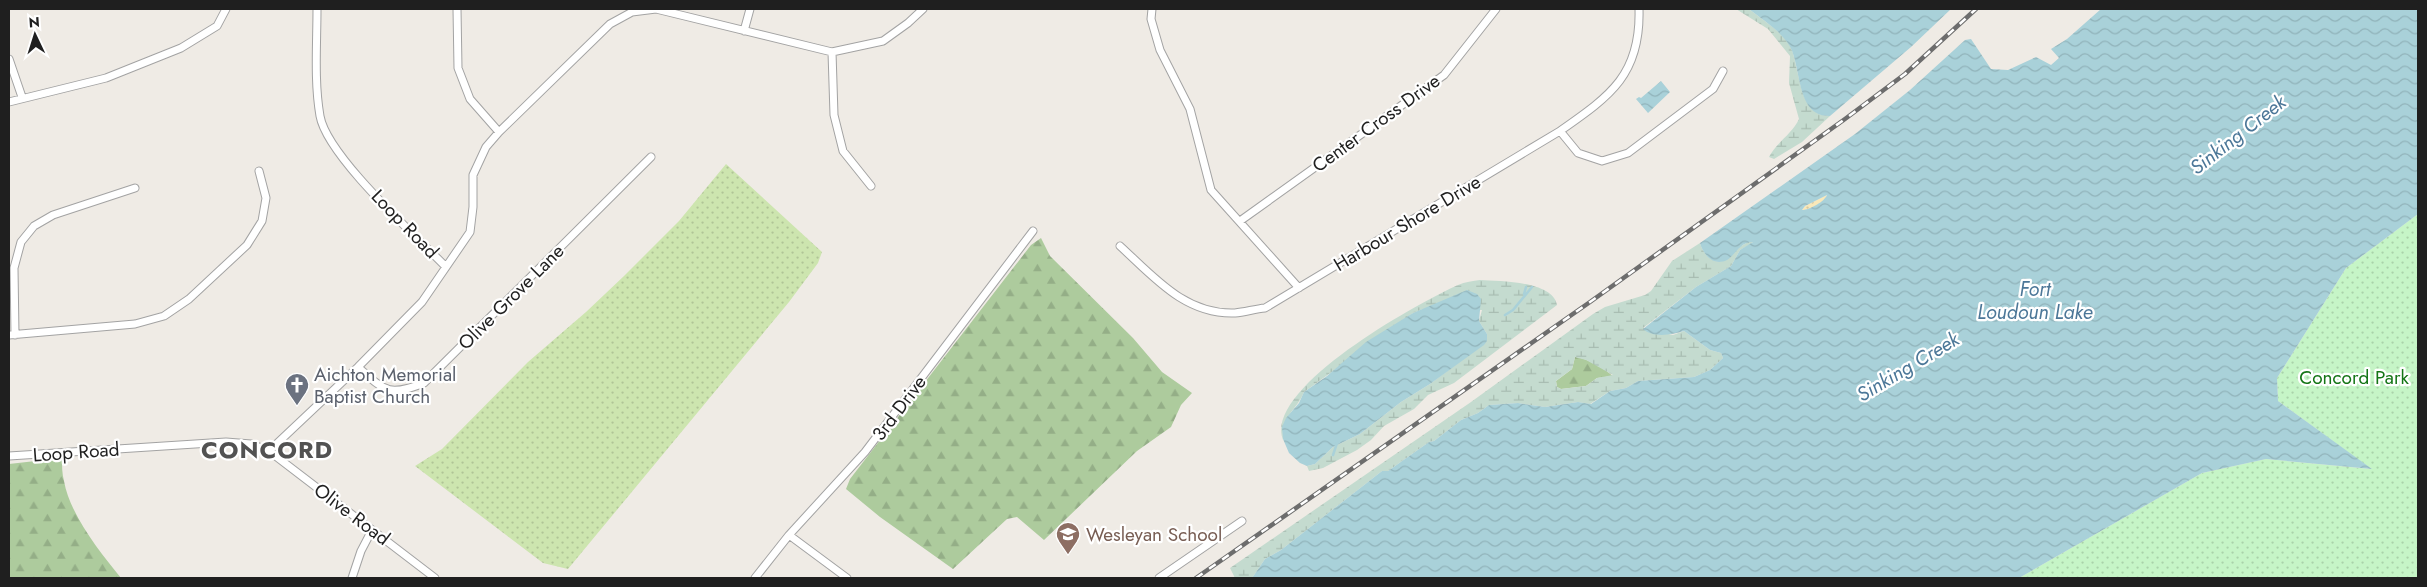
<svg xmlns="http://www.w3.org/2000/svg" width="2427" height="587" viewBox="0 0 2427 587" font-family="Jost,sans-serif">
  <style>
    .grass { fill: url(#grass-dots) }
    .forest { fill: url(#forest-firs) }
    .wetland { fill: url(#wetland-marsh); fill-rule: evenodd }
    .sand { fill: url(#sand-dots) }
    .park { fill: url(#park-dots) }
    .water { fill: url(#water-waves); fill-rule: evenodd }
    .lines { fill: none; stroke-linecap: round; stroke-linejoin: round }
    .stream { stroke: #a9d1d9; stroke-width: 2.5 }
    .minor-casing { stroke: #a3a3a3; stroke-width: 9 }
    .minor { stroke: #fff; stroke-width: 7 }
    .rail-casing { stroke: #6d6d6d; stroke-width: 4.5 }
    .rail { stroke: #fff; stroke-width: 2.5; stroke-dasharray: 8; stroke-linecap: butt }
    .labels { text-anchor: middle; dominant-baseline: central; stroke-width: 4.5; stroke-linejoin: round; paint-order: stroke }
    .street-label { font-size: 19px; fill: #1f1f1f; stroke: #fff }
    .worship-label { font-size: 19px; fill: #5b616d; stroke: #fff; text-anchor: start }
    .park-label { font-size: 19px; fill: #147516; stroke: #fff }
    .education-label { font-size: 19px; fill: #785e54; stroke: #fff; text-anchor: start }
    .water-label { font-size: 20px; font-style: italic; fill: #4c7798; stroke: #fff }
    .district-label { font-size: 24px; font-weight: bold; letter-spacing: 1px; fill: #525252; stroke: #fff }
  </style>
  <defs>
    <pattern id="grass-dots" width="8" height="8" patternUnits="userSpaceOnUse" patternTransform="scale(1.25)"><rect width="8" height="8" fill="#cde5af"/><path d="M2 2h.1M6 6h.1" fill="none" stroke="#b0c496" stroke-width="1.8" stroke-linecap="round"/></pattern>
    <pattern id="forest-firs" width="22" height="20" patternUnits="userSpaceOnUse" patternTransform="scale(1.25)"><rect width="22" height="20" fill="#adcb9d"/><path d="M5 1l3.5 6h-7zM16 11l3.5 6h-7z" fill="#94ae87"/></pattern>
    <pattern id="wetland-marsh" width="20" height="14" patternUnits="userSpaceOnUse" patternTransform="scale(1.25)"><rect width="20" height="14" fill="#c4dbcf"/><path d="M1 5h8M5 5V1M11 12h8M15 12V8" fill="none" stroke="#a8bcb1"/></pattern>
    <pattern id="sand-dots" width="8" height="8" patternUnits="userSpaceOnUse" patternTransform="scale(1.25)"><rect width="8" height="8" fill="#f9e8b9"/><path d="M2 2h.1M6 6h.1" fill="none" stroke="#d5c79f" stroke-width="1.8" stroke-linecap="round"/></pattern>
    <pattern id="park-dots" width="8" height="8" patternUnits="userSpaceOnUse" patternTransform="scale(1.25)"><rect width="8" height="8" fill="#c6f5c7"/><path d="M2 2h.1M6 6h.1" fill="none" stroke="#aad2aa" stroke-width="1.8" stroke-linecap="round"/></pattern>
    <pattern id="water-waves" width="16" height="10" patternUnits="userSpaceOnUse" patternTransform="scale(1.25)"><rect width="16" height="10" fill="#a9d1d9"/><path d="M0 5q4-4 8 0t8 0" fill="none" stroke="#91b3ba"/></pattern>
  </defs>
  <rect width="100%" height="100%" fill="#efebe5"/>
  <!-- grass -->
  <path class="grass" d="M726,164L822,252L818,263L789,302L568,569L543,563L415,466L442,449L528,362L586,312L624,276L679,221Z"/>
  <!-- forest -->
  <path class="forest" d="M1041,238L1050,256L1133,338L1162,372L1192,393L1181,405L1171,427L1137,451L1044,540L1017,517L1007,519L953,569L880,517L846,489L850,479L1031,245Z
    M1575,357C1585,357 1605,369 1613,376L1597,378L1586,386L1561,389L1557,387L1556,381L1572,369Z
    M62,458C62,466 62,474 64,481C70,515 100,552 121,578H9V464Z"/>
  <!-- wetland -->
  <path class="wetland" d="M1736,9H1749C1761,19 1781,31 1789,44C1801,64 1796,116 1830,116L1802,142L1774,159L1769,157C1777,142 1792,134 1799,119L1789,83L1790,56L1768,29Z
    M1750,241L1753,243L1740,250L1731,266L1696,287L1643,328L1673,335L1684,331L1710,350L1721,353L1723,358L1710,370L1694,377L1638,381L1626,388L1610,391L1590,404L1578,402L1545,407L1518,403L1489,405L1478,413L1461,420L1434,441L1429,442L1388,471H1382L1281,550L1265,559L1252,578H1235L1230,568L1471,402L1593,314L1605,307L1645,295L1651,291L1672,261L1700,243C1703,254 1714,267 1727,259C1730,257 1733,252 1736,250C1740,246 1745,244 1750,241ZM1575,357L1586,360L1613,375L1597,378L1586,386L1561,389L1557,387L1556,381L1572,369Z
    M1480,280C1500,281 1553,281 1557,305L1454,383L1428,395L1414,409L1384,426L1371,440L1357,450L1323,468L1309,471L1307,466L1315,464L1333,447L1360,434L1401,402L1430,384L1487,341V334L1479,321L1482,310L1423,309L1413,313L1304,392C1295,413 1281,415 1283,440C1263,388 1418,303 1458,285C1465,282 1473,281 1480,280Z"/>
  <!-- sand -->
  <path class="sand" d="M1827,195C1825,202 1810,210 1802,210L1805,206Z"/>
  <!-- park -->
  <path class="park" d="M2418,214V578H2019L2202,473L2266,459L2371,469L2278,401L2277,378L2346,268Z"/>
  <!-- water -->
  <path class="water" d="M1749,9H1951L1911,47L1830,116C1795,117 1802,65 1789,45C1781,31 1761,19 1749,9Z
    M2101,9H2418V214L2346,268L2277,378L2278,401L2372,469L2266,459L2202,473L2019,578H1252L1265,559L1281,550L1382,471H1388L1429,442L1434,441L1461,420L1478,413L1489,405L1518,403L1545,407L1578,402L1591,404L1610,391L1626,388L1638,381L1694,377L1710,370L1723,358L1721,353L1710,350L1684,331C1671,335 1653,338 1643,329L1696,287L1731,266L1740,250L1753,242C1740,242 1736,254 1727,260C1713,267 1703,254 1700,243L1855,134L1910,90L1965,40L1971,39L1991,69L2008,70L2036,57L2051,65L2059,58L2051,49L2067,39ZM1827,195C1825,201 1810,210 1802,210L1805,206Z
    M1661,81L1670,92L1648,113L1636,99L1639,97L1641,98Z
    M1467,290L1477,294L1481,299L1479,321L1487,334V341L1484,345L1430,384L1401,402L1360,434L1333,447L1315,464L1307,466L1300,463L1289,453L1283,439L1282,427L1286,418L1299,403L1304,392L1327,376L1366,342L1413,313Z"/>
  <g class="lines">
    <!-- stream -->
    <path class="stream" d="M1524,294L1526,287
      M1505,315L1513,310L1532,287
      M1333,455L1337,443"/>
    <!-- minor casing -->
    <g class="minor-casing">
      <path id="minor" d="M317,9C317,44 314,81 320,116C327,156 415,235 446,267
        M457,9L458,68L470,99L499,132
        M1152,9L1151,19L1160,50L1190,109L1211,190L1299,288
        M744,31L750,9
        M832,52L834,115L843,151L871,186
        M9,59L22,97
        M9,102L106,78L181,48L217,26L226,9
        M1560,131L1578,153L1602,161L1628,153L1713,89L1723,71
        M1240,221L1444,75L1496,9
        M1120,246C1154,277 1185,315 1235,313C1245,312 1255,309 1265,308L1560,131C1610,96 1641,75 1639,9
        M9,335L135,324L164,316L189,299L247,245L262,221L266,198L259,171
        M15,335L14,268L21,242L34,226L53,215L135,188
        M358,367C385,391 388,397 424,383L651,157
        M269,451L435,578
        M9,456L226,442L251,444L269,451L358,367L422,302L470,232L473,207V175L486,147L499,132L610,24L632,12L656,9L832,52L883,41L908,23L923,9
        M789,535L847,578
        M352,578L361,551L372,530
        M755,578L789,535L865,452L1033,231
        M1159,578L1242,521"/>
    </g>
    <!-- minor -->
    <use href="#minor" class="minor"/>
    <!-- rail casing -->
    <g class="rail-casing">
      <path id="rail" d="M1196,578L1590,302L1845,119L1905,74L1976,9"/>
    </g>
    <!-- rail -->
    <use href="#rail" class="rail"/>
  </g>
  <!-- icons -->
  <defs>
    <g id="church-pin" transform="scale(1.25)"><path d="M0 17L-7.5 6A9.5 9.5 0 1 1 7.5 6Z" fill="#6b7280" stroke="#fff"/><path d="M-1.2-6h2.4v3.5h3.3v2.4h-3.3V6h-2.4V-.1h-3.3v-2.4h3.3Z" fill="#fff"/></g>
    <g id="school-pin" transform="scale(1.25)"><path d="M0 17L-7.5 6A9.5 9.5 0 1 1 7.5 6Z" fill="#8d6e63" stroke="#fff"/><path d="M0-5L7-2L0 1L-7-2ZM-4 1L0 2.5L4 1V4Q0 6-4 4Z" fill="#fff"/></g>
  </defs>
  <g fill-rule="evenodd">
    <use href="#church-pin" x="297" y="385"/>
    <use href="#school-pin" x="1068" y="534"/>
  </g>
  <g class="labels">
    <!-- street labels -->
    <g class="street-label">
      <text transform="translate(1376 123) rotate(-36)">Center Cross Drive</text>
      <text transform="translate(1407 223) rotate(-31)">Harbour Shore Drive</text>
      <text transform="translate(405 224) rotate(46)">Loop Road</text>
      <text transform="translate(511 297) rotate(-45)">Olive Grove Lane</text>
      <text transform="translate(899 408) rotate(-53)">3rd Drive</text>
      <text transform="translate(76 452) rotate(-4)">Loop Road</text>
      <text transform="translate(352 514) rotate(37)">Olive Road</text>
    </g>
    <!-- worship labels -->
    <g class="worship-label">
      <text x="314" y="374">Aichton Memorial<tspan x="314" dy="22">Baptist Church</tspan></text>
    </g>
    <!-- park labels -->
    <g class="park-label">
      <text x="2354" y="377">Concord Park</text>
    </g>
    <!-- education labels -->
    <g class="education-label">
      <text x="1086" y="534">Wesleyan School</text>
    </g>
    <!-- water labels -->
    <g class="water-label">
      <text transform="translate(2238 135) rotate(-38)">Sinking Creek</text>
      <text x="2035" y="289">Fort<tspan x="2035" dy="23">Loudoun Lake</tspan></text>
      <text transform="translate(1908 367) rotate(-31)">Sinking Creek</text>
    </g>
    <!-- district labels -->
    <g class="district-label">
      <text x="267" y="449">CONCORD</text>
    </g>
  </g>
  <!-- border -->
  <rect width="2427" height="587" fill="none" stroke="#1f1f1f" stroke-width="20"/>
  <!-- north arrow -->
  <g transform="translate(35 35) rotate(356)" stroke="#ffffff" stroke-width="4" paint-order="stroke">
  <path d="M0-4L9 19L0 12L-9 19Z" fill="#1f1f1f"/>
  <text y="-8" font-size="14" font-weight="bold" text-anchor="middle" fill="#1f1f1f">N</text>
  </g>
</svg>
